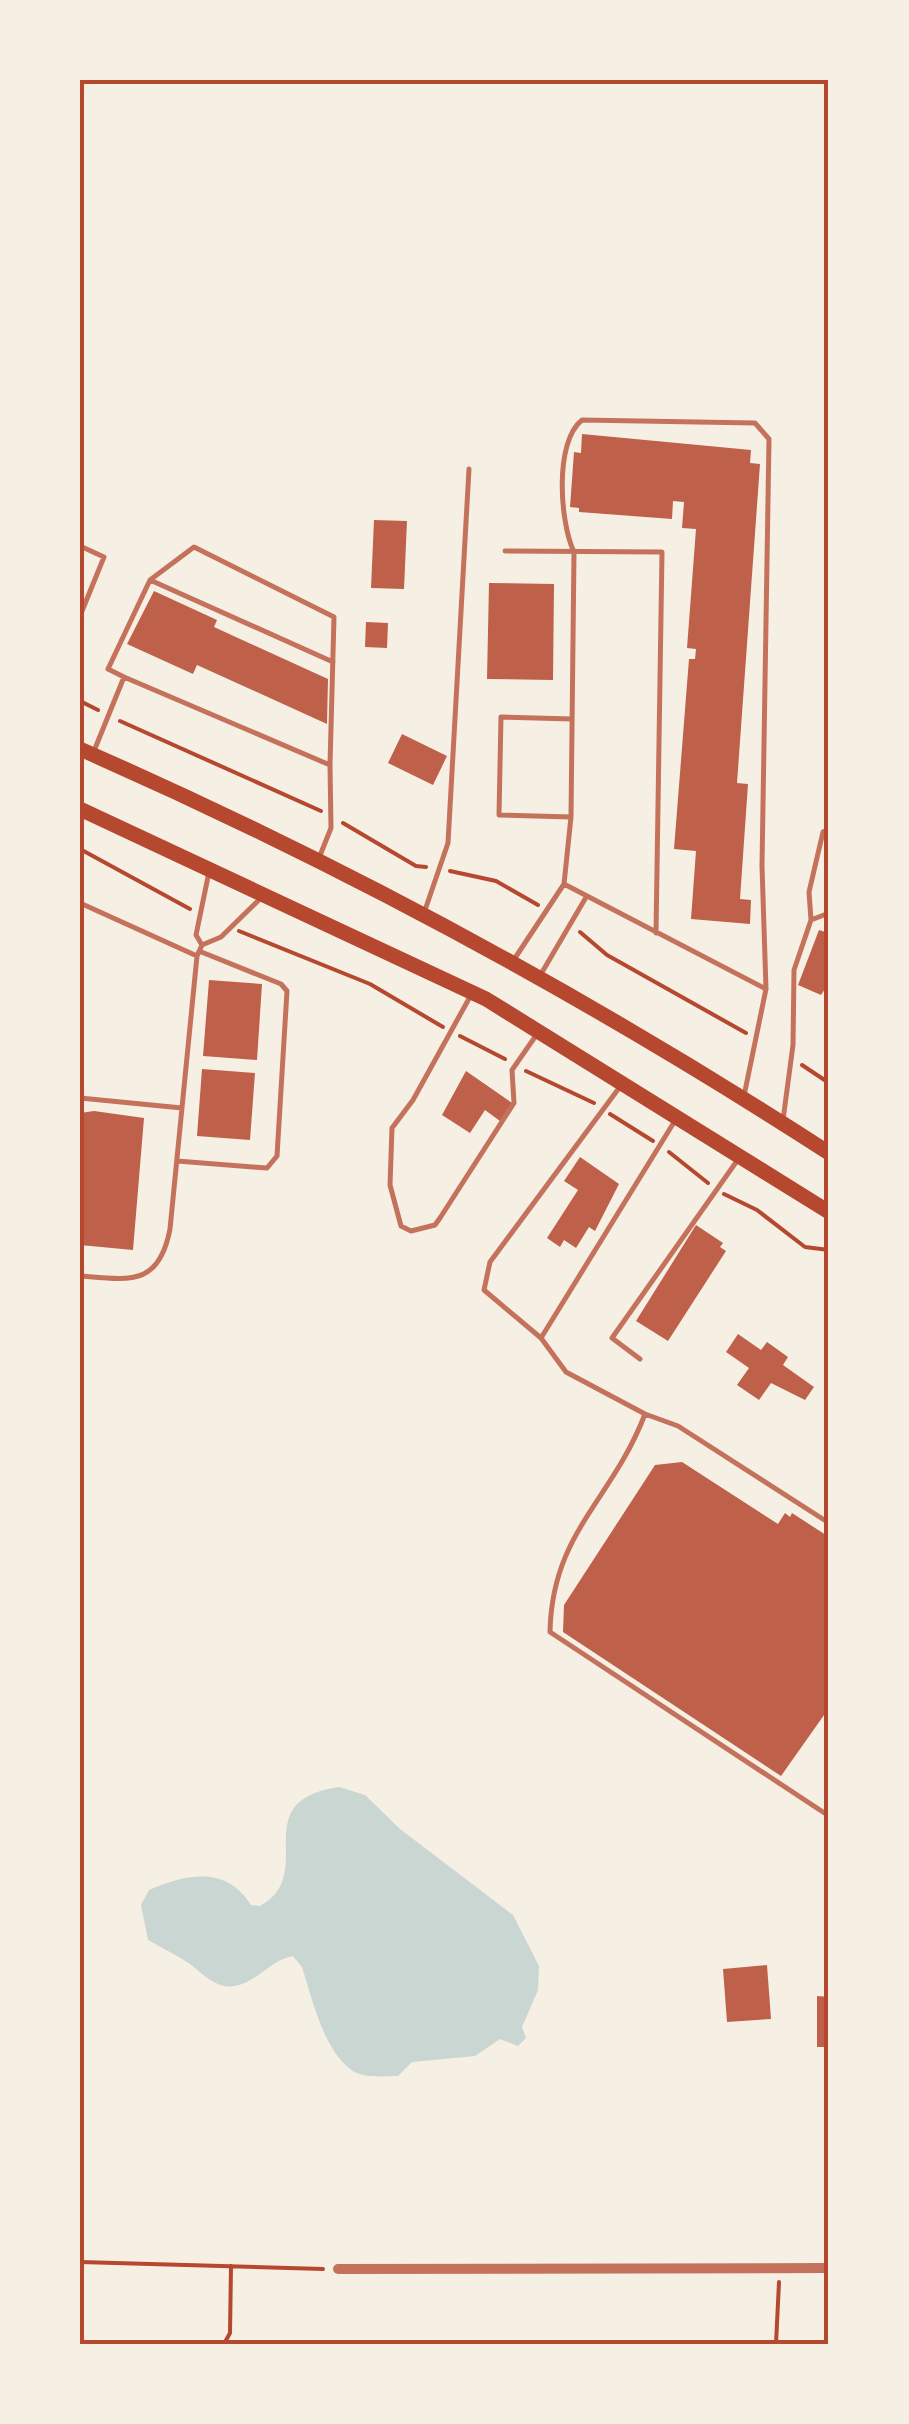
<svg xmlns="http://www.w3.org/2000/svg" width="909" height="2424" viewBox="0 0 909 2424" font-family="Inter,sans-serif">
  <style>
    .water { fill: #c9d6d2 }
    .building { fill: #bf614a }
    .lines { fill: none; stroke-linecap: round; stroke-linejoin: round }
    .path { stroke: #b5482f; stroke-width: 4 }
    .service { stroke: #c5725c; stroke-width: 5 }
    .minor { stroke: #c5725c; stroke-width: 10 }
    .primary { stroke: #b5482f; stroke-width: 15 }
    .neatline { fill: none; stroke: #b5482f; stroke-width: 4 }
  </style>
  <rect width="100%" height="100%" fill="#f6efe4"/>
  <!-- water -->
  <path class="water" d="M339,1787L365,1795L400,1829L513,1915L539,1966L538,1990L522,2027L526,2038L518,2046L500,2039L475,2056L412,2062L398,2076C384,2076 362,2079 350,2069C323,2048 312,1998 302,1967L293,1956C276,1959 266,1971 252,1979C224,1996 211,1981 190,1964C177,1955 162,1948 148,1940L141,1905L149,1890C186,1874 226,1865 251,1905L260,1906C319,1874 244,1801 339,1787Z"/>
  <!-- building -->
  <path class="building" d="M582,434L751,450L750,463L760,464L737,783L748,784L740,899L751,900L750,924L691,919L696,851L674,849L689,659H695L696,649L687,648L696,529L682,528L684,502L673,501L672,519L579,512V508L570,507L574,452L581,453Z
    M374,520L407,521L404,589L371,588Z
    M489,583L554,584L553,680L487,679Z
    M154,591L217,620L214,627L328,679L327,724L197,665L193,674L127,644Z
    M366,622L388,623L387,648L365,647Z
    M402,734L447,756L433,785L388,763Z
    M819,930L829,933V983L821,995L798,985Z
    M209,980L262,984L257,1060L203,1056Z
    M202,1069L255,1073L250,1140L197,1136Z
    M466,1071L512,1103L500,1121L485,1110L470,1133L442,1115Z
    M94,1111L144,1118L133,1250L80,1245V1113Z
    M580,1157L619,1184L595,1231L589,1227L576,1248L564,1240L560,1247L547,1238L578,1190L564,1181Z
    M696,1225L723,1243L720,1247L726,1251L668,1341L636,1321Z
    M738,1334L761,1350L767,1342L788,1357L783,1365L814,1387L805,1400L771,1383L759,1400L737,1385L749,1368L726,1352Z
    M682,1462L778,1524L785,1513L790,1517L792,1513L829,1537V1708L781,1776L563,1632L564,1605L655,1465Z
    M767,1965L771,2019L727,2022L723,1969Z
    M817,1996L829,1997V2047H817Z"/>
  <g class="lines">
    <!-- path -->
    <path class="path" d="M80,701L98,710
      M120,721L321,811
      M343,823L416,866L426,867
      M80,849L190,909
      M450,871L496,881L538,905
      M239,931L370,984L443,1027
      M580,932L607,955L746,1033
      M460,1036L505,1059
      M802,1065L829,1083
      M526,1071L594,1103
      M610,1114L653,1141
      M669,1152L708,1183
      M724,1194L757,1210L805,1247L829,1250
      M80,2262L323,2269
      M224,2344L230,2333L231,2266
      M776,2344L779,2282"/>
    <!-- service -->
    <path class="service" d="M80,546L104,557L80,616
      M505,551L662,552L656,933
      M150,580L333,662
      M124,677L108,669L150,580L194,547L334,617L330,765
      M94,751L124,677L330,765L331,828L319,858
      M571,817L499,815L501,717L572,719
      M80,903L197,956
      M424,913L448,843L469,469
      M811,920L829,913
      M202,945L196,935L209,872
      M513,961L564,884
      M541,974L585,899
      M471,995L413,1100L392,1128L390,1185L401,1226L411,1231L435,1225L440,1218L514,1103L512,1070L537,1034
      M622,1084L490,1262L484,1290L541,1338L566,1372L645,1414
      M744,1096L766,989L762,866L769,439L755,423L582,420C554,442 560,523 574,552L571,817L564,884L766,989
      M80,1098L182,1108
      M783,1120L793,1045L794,970L811,920L809,892L823,832L829,829
      M177,1161L267,1168L277,1156L287,991L281,984L199,951
      M80,1276C129,1280 159,1287 170,1229L197,956L202,945L221,937L262,897
      M541,1338L676,1119
      M640,1359L612,1338L739,1158
      M829,1523L678,1426L645,1414C612,1501 552,1532 550,1632L829,1816"/>
    <!-- minor -->
    <path class="minor" d="M338,2269L829,2268"/>
    <!-- primary -->
    <path class="primary" d="M80,749C340,863 591,999 829,1153
      M80,809L486,999L829,1212"/>
  </g>
  <!-- border -->
  <rect width="909" height="2424" fill="none" stroke="#f6efe4" stroke-width="165"/>
  <rect x="82" y="82" width="744" height="2260" class="neatline"/>
</svg>
